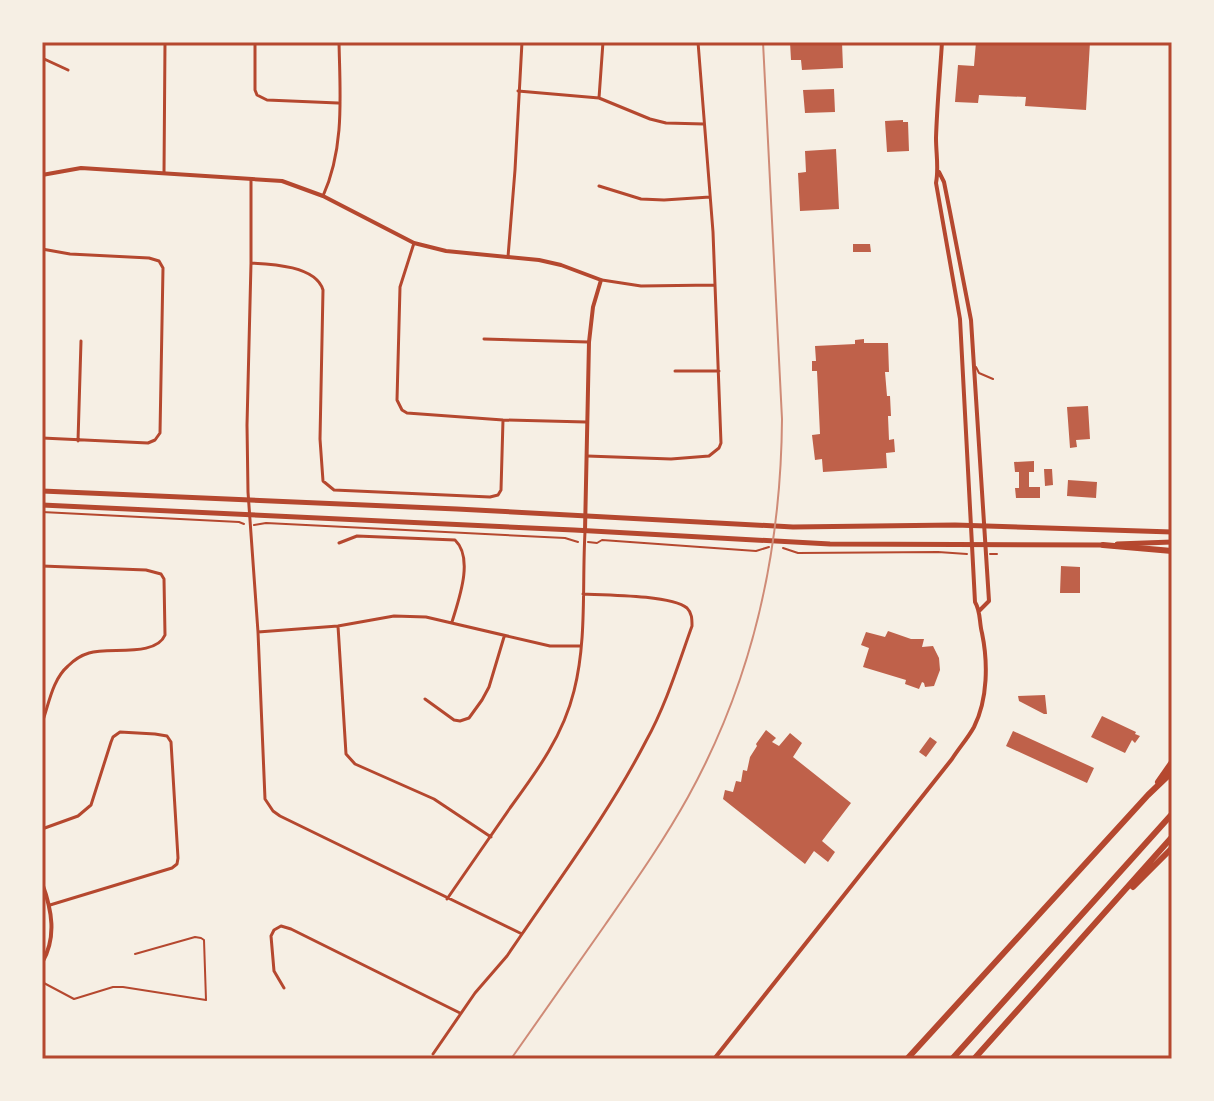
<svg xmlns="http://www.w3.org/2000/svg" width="1214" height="1101" viewBox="0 0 1214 1101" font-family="Helvetica,sans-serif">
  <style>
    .building { fill: #bf614a }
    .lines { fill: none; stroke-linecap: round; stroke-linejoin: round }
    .path { stroke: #b5482f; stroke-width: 2 }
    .service { stroke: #b5482f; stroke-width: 2 }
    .minor { stroke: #b5482f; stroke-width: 3 }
    .tertiary { stroke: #b5482f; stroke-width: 4 }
    .secondary { stroke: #b5482f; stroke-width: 5 }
    .motorway { stroke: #b5482f; stroke-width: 6 }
    .rail { stroke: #cf8b77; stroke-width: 2 }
    .neatline { fill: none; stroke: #b5482f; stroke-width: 3 }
  </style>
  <rect width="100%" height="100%" fill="#f6efe4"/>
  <!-- building -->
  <path class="building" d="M790,42H842L843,68L802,70L801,60H791Z
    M976,42H1090L1086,110L1025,106L1026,97L979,95L978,103L955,102L958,65L974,66Z
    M834,89L835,112L805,113L803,90Z
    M903,120V122H908L909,151L887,152L885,121Z
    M836,149L839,209L800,211L798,173L806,172L805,151Z
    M853,244H870L871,252H853Z
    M864,339V343H888L889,372H885L887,396H890L891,416H888L889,440L894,439L895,452L886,453L887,468L823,472L822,459L815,460L812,435L820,434L817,371H812V361H816L815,346L855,344V340Z
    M1088,406L1090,439L1076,440L1077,447L1070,448L1067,407Z
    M1034,461V472H1029V487H1040V498H1016L1015,488H1019V472H1015L1014,462Z
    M1044,469H1052L1053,485L1045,486Z
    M1068,480L1097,482L1096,498L1067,496Z
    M1061,566L1080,567V593H1060Z
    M888,631L911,639H924L922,647L933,646L939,658L940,670L934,686L925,687L924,683L922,682L919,689L905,684L906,680L863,667L869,648L861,645L866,632L885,637Z
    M1045,695L1047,714H1044L1019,701L1018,696Z
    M1102,716L1136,732L1135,734L1140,736L1135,743L1132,740L1125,753L1091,737Z
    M766,730L776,738L772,742L779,746L790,733L802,743L793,757L851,803L822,841L835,852L828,862L814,851L805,864L723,799L725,790L733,792L736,781L741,782L743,770L747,771L750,757L757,746L756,744Z
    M1013,731L1094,768L1087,783L1006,746Z
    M930,737L937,742L926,757L919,752Z"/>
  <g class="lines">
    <!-- path -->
    <path class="path" d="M42,512L239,522L244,524
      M254,525L266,523L565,538L578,542
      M588,542L597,543L602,540L756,551L769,547
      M783,548L798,553L938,552L967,554
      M990,554H997"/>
    <!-- service -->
    <path class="service" d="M976,367L979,373L993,379
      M42,982L74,999L113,987H123L206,1000L204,940L201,938L195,937L135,954"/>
    <!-- minor -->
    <path class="minor" d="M255,42V90L257,95L267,100L338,103
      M42,58L68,70
      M518,91L599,98L650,119L666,123L704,124
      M599,98L603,42
      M164,173L165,42
      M251,180V263L247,425L248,492L258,632L265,799L273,811L280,816L522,934
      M599,186L641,199L664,200L710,197
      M323,196C345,147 340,94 339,42
      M414,243L400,287L397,400L402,410L407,413L503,420L586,422
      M42,249L70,254L149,258L159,261L163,268L160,433L155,440L148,443L42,438
      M508,257L515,170L522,42
      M251,263C272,264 316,266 323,290L320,439L323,481L334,490L490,497L498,495L501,490L503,420
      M602,280L641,286L714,285
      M484,339L588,342
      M675,371H719
      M78,441L81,341
      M587,456L671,459L709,456L719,448L721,443L713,232L698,42
      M339,543L357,536L455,540C474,558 459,599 452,622
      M42,566L146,570L161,574L164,579L165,635C156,657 110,647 89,653C82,655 73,661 68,666C52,680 49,704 42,723
      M338,626L346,754L355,764L434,799L491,837
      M258,632L338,626L394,616L426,617L550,646H581
      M425,699L454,720L460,721L469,718L482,700L489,687L504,637
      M42,829L78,816L91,805L111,742L113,737L120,732L155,734L167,736L171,742L178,858L177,864L172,868L50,905
      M447,899C468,869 489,838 510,808C537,771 563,736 574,691C587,640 582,585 585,532
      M284,988L274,971L271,936L274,930L281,926L291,929L460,1013
      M433,1054L475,993L507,956L522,934C565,871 611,809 646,741C666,705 678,665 692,626C692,619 692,613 687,608C671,595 605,595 583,594"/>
    <!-- tertiary -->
    <path class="tertiary" d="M939,172L944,182L950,212L971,320L989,601L980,610
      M42,175L81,168L282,181L323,196L414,243L446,251L539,260L561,265L601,280L593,307L589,342L585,531
      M42,883C52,910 57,937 42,963
      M714,1059L952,759C959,748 968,738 974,727C988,699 988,662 982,633C979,622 981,612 975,602L960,319L936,183C939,168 936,154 936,138C937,106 940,74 942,42"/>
    <!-- secondary -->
    <path class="secondary" d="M42,491L457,509L793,527L955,525L1172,532
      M42,505L574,530L830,544L1103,545
      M1117,544L1172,542"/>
    <!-- motorway -->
    <path class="motorway" d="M1103,545L1172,551
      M1158,782L1172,762
      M1133,887L1172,848
      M907,1059L1148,795L1172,772
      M952,1059L1172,814
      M974,1059L1172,837"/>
    <!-- rail -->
    <path class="rail" d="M511,1059C543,1014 574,969 605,925C634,883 663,842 688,797C752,681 781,552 782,419L763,42"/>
  </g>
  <!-- border -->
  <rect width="1214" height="1101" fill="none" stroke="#f6efe4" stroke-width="88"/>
  <rect x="44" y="44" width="1126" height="1013" class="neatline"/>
</svg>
